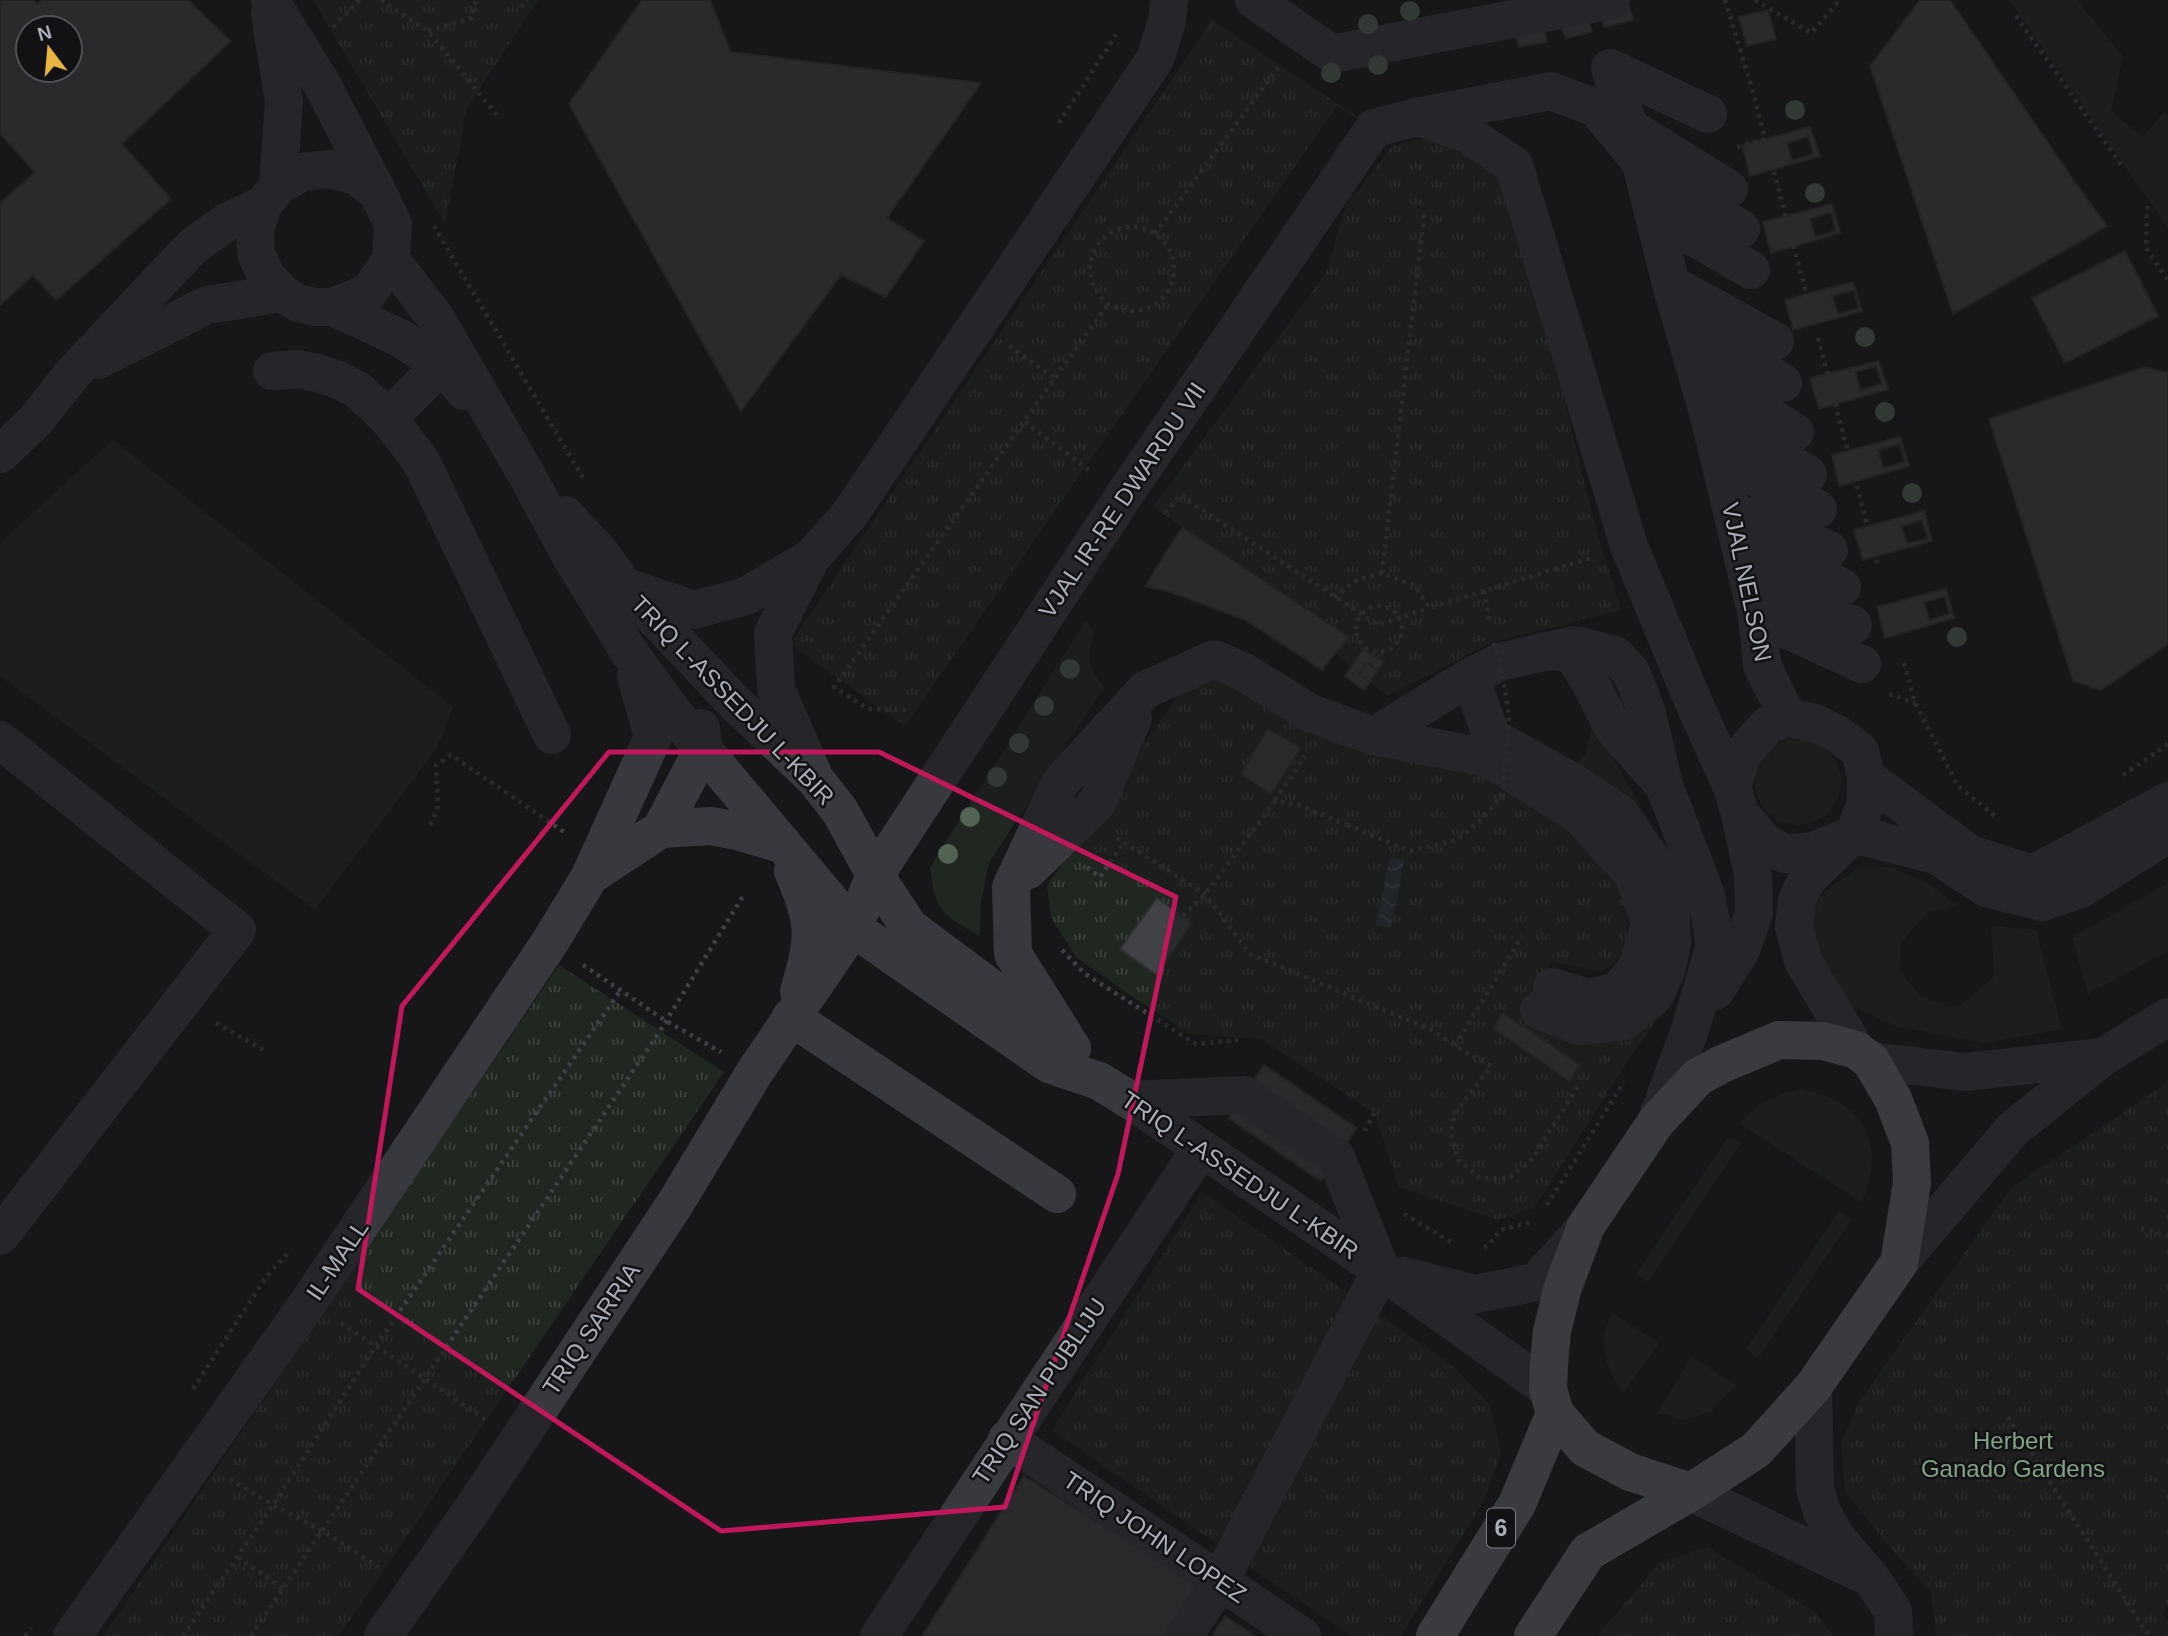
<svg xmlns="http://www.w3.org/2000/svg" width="2168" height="1636" viewBox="0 0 2168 1636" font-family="Helvetica,sans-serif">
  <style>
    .green { fill: #1f2720 }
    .park { fill: url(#park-tufts) }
    .water { fill: url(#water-waves) }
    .building { fill: #414246; stroke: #313135; stroke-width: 2; fill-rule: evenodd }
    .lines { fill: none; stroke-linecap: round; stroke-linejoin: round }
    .path { stroke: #3e4045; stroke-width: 4.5; stroke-dasharray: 3.5 5; stroke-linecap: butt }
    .minor { stroke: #38393e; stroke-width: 38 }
    .highway { stroke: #64676e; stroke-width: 38 }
    .path-bridge { stroke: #3e4045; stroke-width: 4.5; stroke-dasharray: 3.5 5; stroke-linecap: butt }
    .tree { fill: #526354 }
    .marked { fill: none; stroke: #c2185b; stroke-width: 5; stroke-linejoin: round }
    .labels { text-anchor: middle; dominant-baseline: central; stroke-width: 5; stroke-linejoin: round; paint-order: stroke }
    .shield { fill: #121214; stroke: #7c7f87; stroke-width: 2 }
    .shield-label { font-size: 23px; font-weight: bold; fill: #aaaeb8 }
    .street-label { font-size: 24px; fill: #aaaeb8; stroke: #121214 }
    .park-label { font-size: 24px; fill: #82a285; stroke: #121214 }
  </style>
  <defs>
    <pattern id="park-tufts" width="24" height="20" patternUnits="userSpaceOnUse" patternTransform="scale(1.75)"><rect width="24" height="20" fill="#1f2720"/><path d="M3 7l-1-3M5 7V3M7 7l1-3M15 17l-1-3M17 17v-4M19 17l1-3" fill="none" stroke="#3d443e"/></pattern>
    <pattern id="water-waves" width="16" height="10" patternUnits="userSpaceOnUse" patternTransform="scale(1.75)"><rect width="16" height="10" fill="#2d353c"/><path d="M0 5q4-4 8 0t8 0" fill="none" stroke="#495056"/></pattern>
  </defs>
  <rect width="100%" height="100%" fill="#171719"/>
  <!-- green -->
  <path class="green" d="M2009,0H2077L2123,57L2111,111L2142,137L2165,112L2168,115V228Z
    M113,440L453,707L437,748L315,910L0,676V543Z
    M1086,620L1094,632C1088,659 1086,665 1104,687L989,863L981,903L980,936C942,915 935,911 930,867Z
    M1593,723L1685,884L1570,771L1585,754Z
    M1755 782a43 43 0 1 1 86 0a43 43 0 1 1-86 0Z
    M1891,867L1927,883L1958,906L1928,912L1901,942L1900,971L1920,996L1955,1009L1974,995L1994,976L1991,926L2036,930L2062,1029L1985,1043L1898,1027L1849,1005L1827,980L1811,917L1822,894L1857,868Z
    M2168,883V951L2088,994L2072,938Z
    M1802,1089C1840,1098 1873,1116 1872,1160C1872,1174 1866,1189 1863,1203L1740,1124C1760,1102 1773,1095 1802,1089Z
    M1729,1136L1741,1143L1648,1282L1636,1274Z
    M1839,1211L1851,1220L1758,1358L1746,1349Z
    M1612,1313L1659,1343L1623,1394C1607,1367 1595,1344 1612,1313Z
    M1691,1357L1736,1385L1710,1412L1684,1420L1657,1413Z"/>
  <!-- park -->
  <path class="park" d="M313,0H538L467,108L445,224Z
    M1212,20L1374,128L1337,106L905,726L790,644Z
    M1446,133L1512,181L1592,514L1621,610L1493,642L1387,696L1182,527L1153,507L1326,273L1346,207L1391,147Z
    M1221,675L1522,778L1612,861L1628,919L1624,954L1602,972L1551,961L1522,1014L1665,1009L1632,1054L1534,1208L1498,1220L1399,1187L1374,1113L1261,1039L1190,1034L1130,995L1076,957L1051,918L1047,886L1187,682Z
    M559,965L724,1072L339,1636H103Z
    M2168,1082V1606L2163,1614L2168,1622V1636H1936L1931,1592L1891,1549L1845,1491L1841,1443L1859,1402L2010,1189Z
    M1202,1192L1453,1366L1490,1405L1501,1452L1486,1497L1401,1636H1351L1052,1430Z
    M1707,1547L1815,1612L1833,1636H1597L1660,1562Z"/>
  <!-- water -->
  <path class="water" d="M1390,857L1404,860L1391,928L1376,925Z"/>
  <!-- building -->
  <path class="building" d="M0,0H33L37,4L42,0H188L231,41L122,144L171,199L56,300L33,275L0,305V203L35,172L0,134ZM28,28H70V70H28Z
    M642,0H710L731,52L981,83L887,218L924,241L886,297L841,275L741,411L569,104Z
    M1920,0H1950L2079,188L2107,226L1953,314L1870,66Z
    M1629,5L1633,20L1604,27L1601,13Z
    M1768,10L1776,39L1747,46L1739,17Z
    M1586,11L1592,32L1566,38L1558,19Z
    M1543,20L1547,42L1519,47L1514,28Z
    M1810,127L1820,156L1750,176L1742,145Z
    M1808,136L1813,154L1792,161L1787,143Z
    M1832,204L1840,233L1771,253L1763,222Z
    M1831,212L1836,231L1815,237L1810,219Z
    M2125,251L2158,316L2065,363L2032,298Z
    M1853,282L1862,311L1793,330L1785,300Z
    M1854,290L1859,308L1838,314L1832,296Z
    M1879,361L1888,389L1819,409L1810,378Z
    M1876,366L1882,384L1861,390L1855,372Z
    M2145,367L2168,373V644L2101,690L2073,681L1989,419Z
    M1900,437L1909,466L1839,486L1832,455Z
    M1900,444L1905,462L1883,468L1878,450Z
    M1924,511L1932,541L1863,560L1854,530Z
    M1922,520L1928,538L1907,544L1901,526Z
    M1182,527L1349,637L1322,670L1245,620L1170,592L1145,586Z
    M1946,589L1954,618L1885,638L1877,607Z
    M1945,596L1950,614L1929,620L1924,602Z
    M1363,649L1384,662L1378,670L1367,663L1359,675L1370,682L1364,690L1345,676Z
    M1367,663L1378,670L1370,682L1359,675Z
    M1268,729L1301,748L1271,794L1241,774Z
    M1157,898L1192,923L1157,975L1120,949Z
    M1503,1013L1580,1065L1569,1081L1493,1028Z
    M1264,1065L1357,1128L1321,1181L1228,1118Z
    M1024,1476L1198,1585L1166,1636H922Z
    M1225,1616L1255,1636H1212Z"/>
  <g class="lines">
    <!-- path -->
    <path class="path" d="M381,0L428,31L500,119
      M1725,0L1751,85L1814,323
      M1755,0L1811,33L1840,0
      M521,7L527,0
      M2016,16L2122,166
      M333,27L360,0
      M428,31L472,18L476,0
      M1059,123L1119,30
      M1737,147L1765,139
      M2147,206L2146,248L2168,280
      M1424,215L1382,573L1415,586L1429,608L1590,558
      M434,226L583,478
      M1090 269a42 42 0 1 1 84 0a42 42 0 1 1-84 0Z
      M1155,234L1279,66
      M1789,302L1807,297
      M1818,338L1877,563
      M1009,346L1054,378
      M1025,422L1091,472
      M1181,496L1378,625L1429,608
      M1165,513L1180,496
      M1484,591L1490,624
      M1334,597L1357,580L1382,573
      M1356 629a23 23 0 1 1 46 0a23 23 0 1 1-46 0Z
      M1904,663L1915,703L1958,786L1999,819
      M1889,694L1915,703
      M906,710L868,709L834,687L1108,304
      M2123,775L2168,744
      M1275,800L1305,756
      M430,825L438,807L436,765L451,755L564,832
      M1117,838L1205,894L1250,954L1434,1031L1455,1046L1491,1066L1455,1113L1451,1133L1458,1160L1480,1178H1509L1530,1162L1578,1086
      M1087,867L1100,877L1124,842
      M1183,916L1205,894L1275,801L1299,805L1347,825
      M1062,950L1085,974L1196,1044L1238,1040
      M583,965L666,1021L721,1052
      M216,1023L267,1052
      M1455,1046L1522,936
      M1365,1131L1374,1113
      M1547,1205L1624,1082
      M1404,1214L1454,1244
      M2141,1228L2168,1236
      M1484,1247L1488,1246L1500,1230L1533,1222
      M341,1323L485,1419
      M193,1389L266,1277L291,1250
      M2008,1417L2149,1636
      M230,1479L273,1505L323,1531L382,1570
      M238,1557L283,1589
      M25,1636L31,1628
      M183,1636L273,1505L375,1347L620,991
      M251,1636L660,1031L743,896"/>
    <!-- minor -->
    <path class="minor" d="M270,0L322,84L378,193L393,224L391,260L369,292L333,307H315L298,303L282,293L266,276L256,253L255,229L263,205L278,186L302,172L330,169L356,176L378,193
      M1254,0L1332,54L1611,0
      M270,14L284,102L278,186
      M1610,68L1642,168L1671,284L1710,420L1757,616L1762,665L1788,718
      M1610,68L1708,114
      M1419,117L1467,134L1514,165L1629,546L1693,701L1732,787L1740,814L1753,875L1754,913L1741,950L1715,991
      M1629,127L1729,189
      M1642,168L1741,229
      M1653,214L1751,270
      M391,260L435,317L525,472L570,555L629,652L682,724L853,928L1049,1064L1099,1081L1130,1100L1381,1270L1548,1389
      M1682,290L1775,341
      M333,307L400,338L442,365L464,391
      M1681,317L1783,383
      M98,360L207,305L282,293
      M272,371L298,369L317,373L337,379L359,391L388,418L421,461L552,735
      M1698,372L1795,432
      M388,418L442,365
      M1710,420L1808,474
      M0,454L35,421L74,372L192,247L228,221L263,205
      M1720,459L1818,509
      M565,515L602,555L625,587L734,702L815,779L840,811L875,875L909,927L1054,1035
      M1754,516L1829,550
      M1738,537L1842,587
      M1747,576L1853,625
      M629,588L694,610L746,596L811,558
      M1757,616L1862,664
      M1544,651L1563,652L1574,657L1590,682L1613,728L1661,782
      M1788,718L1815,723L1839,735L1860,751L1866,777V803L1854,834L1807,879L1797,900L1794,927L1803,961L1856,1050
      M1374,736L1470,677
      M0,740L237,930L0,1236
      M1866,777L1970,854L2033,874L2168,801
      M815,779L776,689L773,633L811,558L850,514L1155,59L1167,21L1169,0
      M1732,787L1743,753L1768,725L1788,718
      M1740,814L1765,842L1784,854L1814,851L1854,834L1936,855L1986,888L2042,902L2081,889L2168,834
      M661,829L711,826L737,831L781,844
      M1028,870L1097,803L1133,718
      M793,871C816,923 815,937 799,991
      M590,876L661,829L703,749L701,728
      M1539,1010L1580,1026L1624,1021L1655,995L1667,968L1672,943L1670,895L1652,860L1619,813L1571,781L1492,737L1470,677L1500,662L1575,645L1615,655L1631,672L1646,710L1664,785L1706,895L1715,945L1690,1030L1656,1122
      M791,1017L1057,1194
      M1072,1048L1013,954L1011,887L1060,783L1145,690L1214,659L1244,672L1310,713L1374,736L1488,758L1579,815L1633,874L1650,923L1638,966L1618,991L1589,998L1552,987
      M1871,1061L1965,1072L2103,1057
      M1130,1100L1244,1095L1336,1157L1381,1270
      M1899,1263L2013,1129L2103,1057L2168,1017
      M1403,1276L1476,1294L1536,1282L1585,1228
      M1813,1387L1815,1489L1822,1512L1836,1537L1871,1578L1893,1611L1894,1636
      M1007,1439L1302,1636
      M1691,1492L1860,1573
      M72,1636L310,1300L550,942L590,876L653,737L636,676
      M383,1636L476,1504L675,1204L754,1073L853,928L875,875L1123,497L1374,128L1417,117L1551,91L1596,108L1639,160
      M879,1636L1201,1148
      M1184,1636L1220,1581L1381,1270"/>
    <!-- highway -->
    <path class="highway" d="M1435,1636L1517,1504L1555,1413
      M1533,1636L1588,1552L1691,1492L1756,1450L1813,1387L1899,1263L1912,1183L1910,1143L1893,1099L1871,1061L1856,1050L1823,1041L1779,1040L1722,1064L1698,1077L1656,1122L1586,1226L1563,1287L1552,1331L1549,1364L1548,1389L1555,1413L1585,1448L1630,1472L1691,1492"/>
    <!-- path-bridge -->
    <path class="path-bridge" d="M1347,825L1410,851L1457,840L1481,820L1503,794L1509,715L1500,662L1493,642"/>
  </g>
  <!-- trees -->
  <g class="tree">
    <circle cx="1410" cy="11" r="10"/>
    <circle cx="1368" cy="24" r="10"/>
    <circle cx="1378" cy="65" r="10"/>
    <circle cx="1331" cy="73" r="10"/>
    <circle cx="1795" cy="110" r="10"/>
    <circle cx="1815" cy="193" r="10"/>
    <circle cx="1865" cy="337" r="10"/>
    <circle cx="1885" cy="412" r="10"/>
    <circle cx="1912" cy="493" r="10"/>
    <circle cx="1957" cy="637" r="10"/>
    <circle cx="1070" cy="669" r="10"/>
    <circle cx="1044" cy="706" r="10"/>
    <circle cx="1019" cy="743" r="10"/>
    <circle cx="997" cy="777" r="10"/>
    <circle cx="970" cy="817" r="10"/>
    <circle cx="948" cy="854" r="10"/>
  </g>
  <!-- marked area -->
  <path d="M0 0H2168V1636H0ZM609,752H879L1176,897L1118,1174L1005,1507L721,1531L358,1289L402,1006Z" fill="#171719" fill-opacity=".55" fill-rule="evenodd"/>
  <path class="marked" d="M609,752H879L1176,897L1118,1174L1005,1507L721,1531L358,1289L402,1006Z"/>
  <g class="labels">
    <!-- shield labels -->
    <rect class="shield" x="1487" y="1508.5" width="28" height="39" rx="5"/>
    <g class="shield-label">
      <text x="1501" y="1528">6</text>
    </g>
    <!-- street labels -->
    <g class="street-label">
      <text transform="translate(1122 500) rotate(-56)">VJAL IR-RE DWARDU VII</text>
      <text transform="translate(1747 582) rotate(78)">VJAL NELSON</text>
      <text transform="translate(733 700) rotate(46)">TRIQ L-ASSEDJU L-KBIR</text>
      <text transform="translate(1240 1175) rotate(34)">TRIQ L-ASSEDJU L-KBIR</text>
      <text transform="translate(337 1260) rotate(-56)">IL-MALL</text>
      <text transform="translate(591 1329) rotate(-56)">TRIQ SARRIA</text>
      <text transform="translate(1039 1391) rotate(-56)">TRIQ SAN PUBLIJU</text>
      <text transform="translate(1155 1537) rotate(34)">TRIQ JOHN LOPEZ</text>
    </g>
    <!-- park labels -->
    <g class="park-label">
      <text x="2013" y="1440">Herbert<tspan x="2013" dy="28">Ganado Gardens</tspan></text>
    </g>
  </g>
  <!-- north arrow -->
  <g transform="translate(49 49) rotate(344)"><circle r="33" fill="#121214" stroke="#4f5056" stroke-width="2"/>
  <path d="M0-5L12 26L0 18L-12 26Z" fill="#e9b43f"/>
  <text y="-10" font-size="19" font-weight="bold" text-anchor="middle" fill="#aaaeb8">N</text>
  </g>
</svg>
